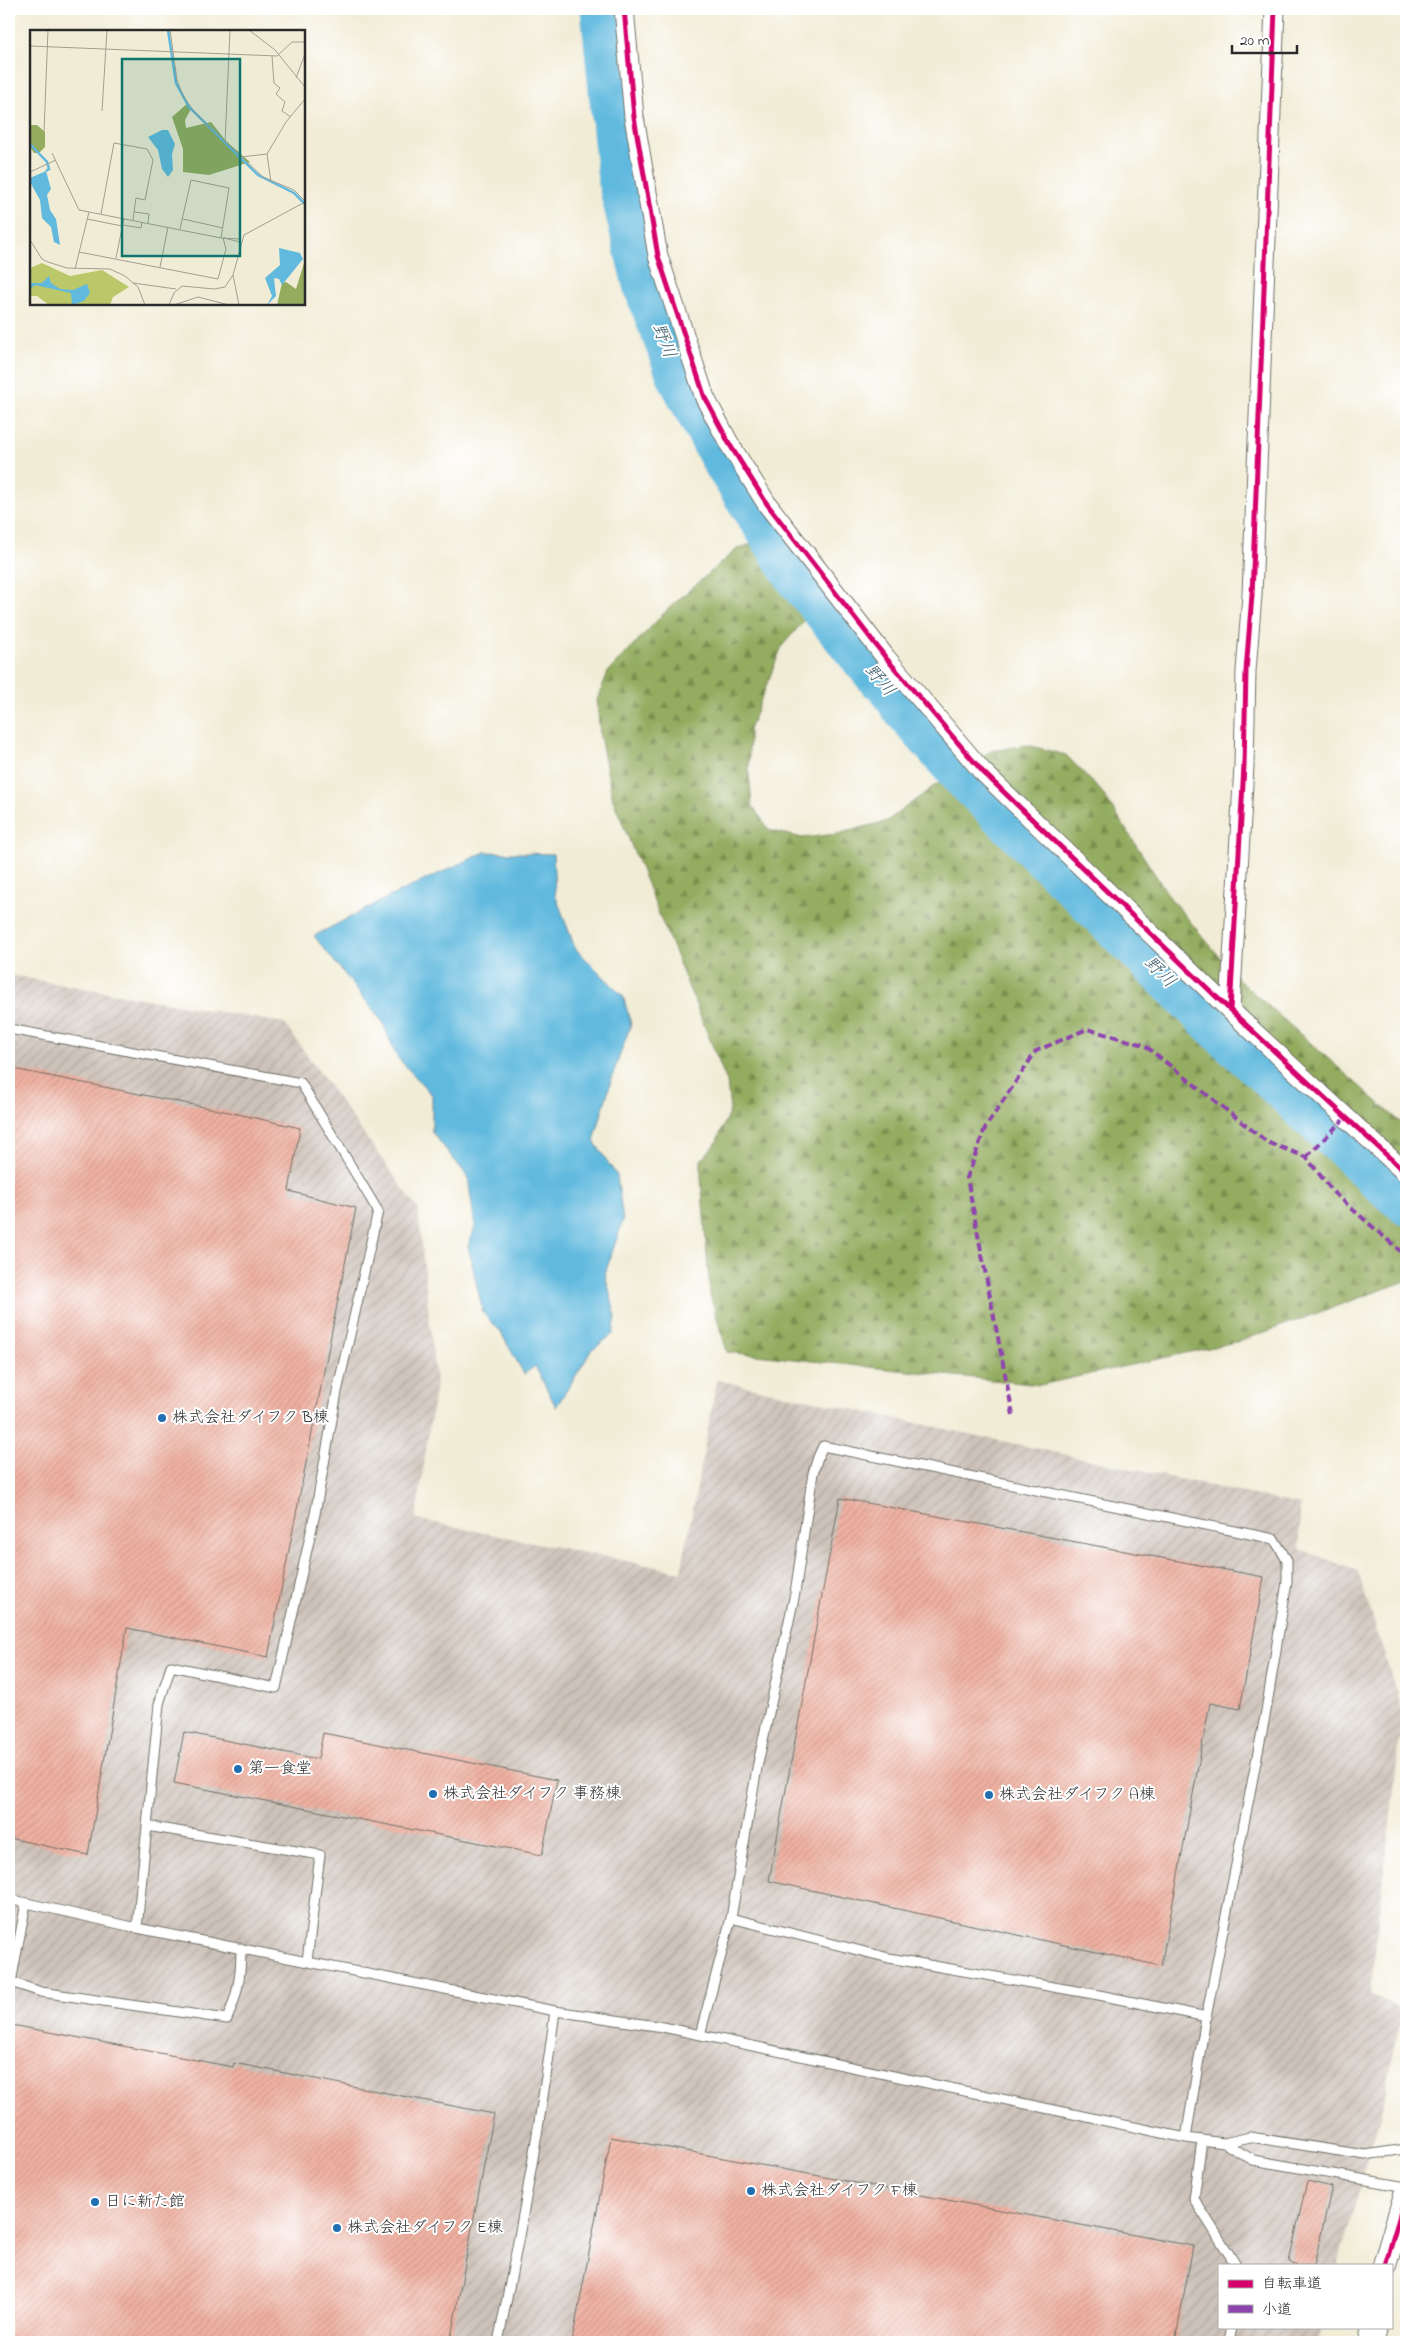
<svg xmlns="http://www.w3.org/2000/svg" width="1415" height="2351" viewBox="0 0 1415 2351" font-family="'Indie Flower','Klee One',sans-serif">
  <style>
    .industrial { fill: url(#industrial-furrows) }
    .forest { fill: url(#forest-firs); stroke: #5f6c44 }
    .water { fill: #61b9de; stroke: #467284 }
    .lines { fill: none; stroke-linecap: round; stroke-linejoin: round }
    .river { stroke: #61b9de; stroke-width: 39 }
    .building { fill: url(#building-hatch) }
    .service-casing { stroke: #706f66; stroke-width: 11 }
    .minor-casing { stroke: #706f66; stroke-width: 21 }
    .tertiary-casing { stroke: #706f66; stroke-width: 26 }
    .service { stroke: #fff; stroke-width: 9 }
    .minor { stroke: #fff; stroke-width: 19 }
    .tertiary { stroke: #fff; stroke-width: 24 }
    .quiet { stroke: #8e44ad; stroke-width: 4; stroke-dasharray: 8 4; stroke-linecap: butt }
    .cycleway-casing { stroke: #fff; stroke-width: 8 }
    .cycleway { stroke: #d6006c; stroke-width: 5 }
    .poi-dot { fill: #1f6fb2; stroke: #fff; stroke-width: 2 }
    .labels { text-anchor: middle; dominant-baseline: central; stroke-width: 4; stroke-linejoin: round; paint-order: stroke }
    .poi-label { font-size: 16px; fill: #2b2b2b; stroke: #fff; text-anchor: start }
    .water-label { font-size: 18px; font-style: italic; fill: #3e5d6a; stroke: #fff }
    .inset-river { fill: none; stroke: #61b9de; stroke-width: 2.5 }
    .inset-road { fill: none; stroke: #a29f91; stroke-width: 1 }
    .view { fill: #0f766e; fill-opacity: 0.15; stroke: #0f766e; stroke-width: 2.5 }
    .inset-edge { fill: none; stroke: #2b2b2b; stroke-width: 2.5 }
  </style>
  <defs>
    <pattern id="industrial-furrows" width="10" height="10" patternUnits="userSpaceOnUse" patternTransform="scale(1.25)"><rect width="10" height="10" fill="#cdc2b9"/><path d="M-1 1l2-2M0 10L10 0M9 11l2-2" fill="none" stroke="#b0a79f"/></pattern>
    <pattern id="forest-firs" width="22" height="20" patternUnits="userSpaceOnUse" patternTransform="scale(1.25)"><rect width="22" height="20" fill="#93ac5e"/><path d="M5 1l3.5 6h-7zM16 11l3.5 6h-7z" fill="#788c4e"/></pattern>
    <pattern id="building-hatch" width="6" height="6" patternUnits="userSpaceOnUse" patternTransform="scale(1.25)"><rect width="6" height="6" fill="#efb1a1"/><path d="M-1 1l2-2M0 6l6-6M5 7l2-2" fill="none" stroke="#cd988b"/></pattern>
  </defs>
  <rect width="100%" height="100%" fill="#fff"/>
  <filter id="ink" filterUnits="userSpaceOnUse"><feTurbulence type="fractalNoise" baseFrequency=".02" numOctaves="2"/><feDisplacementMap in="SourceGraphic" scale="10" xChannelSelector="R" yChannelSelector="G"/><feConvolveMatrix kernelMatrix="1 2 1 2 8 2 1 2 1" color-interpolation-filters="sRGB"/></filter>
  <filter id="wash" filterUnits="userSpaceOnUse"><feTurbulence type="fractalNoise" baseFrequency=".0096" numOctaves="4" result="noise"/><feDisplacementMap in="SourceGraphic" scale="20" xChannelSelector="R" yChannelSelector="G"/><feGaussianBlur stdDeviation="1.12" result="paint"/><feColorMatrix in="noise" values="0 0 0 0 0 0 0 0 0 0 0 0 0 0 0 0 0 1.4 0 .05"/><feComposite in="paint" operator="in"/></filter>
  <g filter="url(#wash)">
    <rect width="100%" height="100%" fill="#f1ecd5"/>
    <!-- industrial -->
    <path class="industrial" d="M9,975L284,1023L418,1209L436,1383L416,1519L681,1572L717,1380L1300,1505V1549L1358,1571L1403,1713L1370,1994L1403,2010L1381,2113L1338,2265H1219V2327H1322L1318,2342H9Z"/>
    <!-- forest -->
    <path class="forest" d="M787,532C828,550 826,554 826,596L782,646L749,730V773L752,805L769,830L802,838L837,834L887,821L934,786L991,751L1027,745L1066,755L1101,791L1171,899L1241,982L1406,1127V1281L1240,1341L1040,1385L727,1352L710,1295L701,1178V1160L716,1143L730,1111L727,1082L613,800L600,736L597,700L608,672L669,608L737,549Z"/>
    <!-- water -->
    <path class="water" d="M485,852L553,854L555,894L575,948L623,996L631,1024L612,1077L594,1141L617,1176L623,1220L605,1274L616,1317L613,1334L592,1350L556,1407L535,1366L524,1374L500,1331L483,1313L468,1246L475,1227L468,1177L432,1132V1095L397,1057L382,1021L314,936L389,897Z"/>
    <g class="lines">
      <!-- river -->
      <path class="river" d="M600,9L617,181L642,285L677,378L720,460L798,583L878,681L886,685L900,708L958,775L1210,1024L1386,1189L1406,1206"/>
    </g>
    <g id="blocks">
      <!-- building -->
      <path class="building" d="M9,1068L229,1112L300,1128L289,1191L356,1208L268,1657L127,1628L88,1855L9,1838Z
        M840,1498L1264,1577L1240,1709L1210,1703L1161,1966L769,1881Z
        M184,1732L318,1759L323,1733L557,1780L542,1855L174,1783Z
        M12,2025L233,2067L234,2063L494,2114L450,2342H9V2044Z
        M611,2137L1193,2246L1175,2342H572Z
        M1307,2181L1332,2187L1314,2265H1298L1289,2262Z"/>
    </g>
  </g>
  <g filter="url(#ink)">
    <use href="#blocks" fill-opacity="0" stroke="#706f66" stroke-width="1"/>
    <g class="lines">
      <!-- service casing -->
      <g class="service-casing">
        <path id="service" d="M9,1029L301,1083L378,1211L337,1392L315,1514L276,1688L171,1666L159,1704L137,1928
          M147,1826L320,1855L307,1961
          M9,1899L137,1928L555,2011L663,2027L1186,2138L1224,2143L1250,2137L1365,2155L1406,2149
          M731,1918L889,1958L1099,1995L1207,2017
          M11,1982L41,1992L227,2019C238,1994 241,1976 241,1948
          M9,1993L26,1903
          M700,2035L731,1918L757,1768L795,1593L813,1473L818,1457L823,1446L1274,1539L1287,1560V1582L1266,1711L1205,2023L1186,2138
          M1202,2140L1194,2199L1236,2265
          M1224,2143L1253,2160L1406,2187
          M498,2342C521,2232 541,2122 555,2011
          M1229,2342L1232,2327"/>
      </g>
      <!-- minor casing -->
      <g class="minor-casing">
        <path id="minor" d="M624,9L634,117L658,256L705,398L730,445L767,504L886,658L982,771L1230,1010L1406,1173
          M1230,1010L1244,766L1246,671L1252,595L1275,9"/>
      </g>
      <!-- tertiary casing -->
      <g class="tertiary-casing">
        <path id="tertiary" d="M1385,2265L1406,2195
          M1371,2342L1374,2327"/>
      </g>
      <!-- service -->
      <use href="#service" class="service"/>
      <!-- minor -->
      <use href="#minor" class="minor"/>
      <!-- tertiary -->
      <use href="#tertiary" class="tertiary"/>
      <!-- quiet -->
      <path class="quiet" d="M1306,1157L1346,1117
        M1013,1415L967,1178L985,1128L1036,1051L1087,1029L1144,1045L1267,1142L1306,1157L1334,1193L1406,1256"/>
      <!-- cycleway casing -->
      <g class="cycleway-casing">
        <path id="cycleway" d="M624,9L634,117L658,256L705,398L730,445L767,504L886,658L982,771L1230,1010L1406,1173
          M1230,1010L1244,766L1246,671L1252,595L1275,9
          M1385,2265L1406,2195"/>
      </g>
      <!-- cycleway -->
      <use href="#cycleway" class="cycleway"/>
    </g>
  </g>
  <!-- markers -->
  <g class="poi-dot">
    <circle cx="162" cy="1418" r="5"/>
    <circle cx="238" cy="1769" r="5"/>
    <circle cx="433" cy="1794" r="5"/>
    <circle cx="989" cy="1795" r="5"/>
    <circle cx="751" cy="2191" r="5"/>
    <circle cx="95" cy="2202" r="5"/>
    <circle cx="337" cy="2228" r="5"/>
  </g>
  <g class="labels">
    <!-- poi labels -->
    <g class="poi-label">
      <text x="172" y="1418">株式会社ダイフク B棟</text>
      <text x="248" y="1769">第一食堂</text>
      <text x="443" y="1794">株式会社ダイフク 事務棟</text>
      <text x="999" y="1795">株式会社ダイフク A棟</text>
      <text x="761" y="2191">株式会社ダイフク F棟</text>
      <text x="105" y="2202">日に新た館</text>
      <text x="347" y="2228">株式会社ダイフク E棟</text>
    </g>
    <!-- water labels -->
    <g class="water-label">
      <text transform="translate(663 341) rotate(69)">野川</text>
      <text transform="translate(879 681) rotate(50)">野川</text>
      <text transform="translate(1159 973) rotate(45)">野川</text>
    </g>
  </g>
  <!-- overview -->
  <g transform="translate(30 30)">
    <rect width="275" height="275" fill="#f1ecd5"/>
    <path d="M158,73L161,79L155,90L156,98L181,92L196,111L220,132L179,145L153,142V119L142,87ZM0,95H7L15,102V117L9,123H4L0,117ZM275,230V275H247L252,253L256,252L266,259Z" fill="#93ac5e"/>
    <path d="M12,233L40,246L72,240L99,257L83,267L80,275H19L7,266H0V238Z" fill="#bac86a"/>
    <path d="M132,100H138L145,114L142,124L143,140L138,147L132,139L128,120L118,107ZM16,141L21,159L17,165L20,180L26,189L30,215L24,212L21,197L12,188L10,170L0,152V148ZM249,218L270,223L273,229L252,255L249,249L244,248L246,266L237,275L242,266L235,248L250,235ZM19,246L21,253L30,259L43,260L57,254L60,263L54,271L42,275L41,263L5,255L0,259V253H12Z" fill="#61b9de"/>
    <path class="inset-river" d="M138,0L146,53L159,77L228,145L264,163L275,174M0,114L17,132L19,139L16,141"/>
    <path class="inset-road" d="M140,0L147,50L153,66L166,84L233,147L264,160L275,171M219,0L245,20L275,57M0,16L247,26L262,12H275M242,26L244,53L250,58L246,64L255,72L252,81L261,87M266,48L275,24M72,81L77,0M14,102L18,0M195,113L200,0M22,123L49,180L191,208L211,209M211,127L237,124M0,142L26,130M241,152L237,124L256,92L275,69M104,182L119,184L118,193M71,184L84,113L117,119L123,130L115,170L106,168L103,190M57,189L92,196M153,189L193,198M93,195L111,198L112,192M150,199L161,150L199,158L191,208M194,208L210,212M0,210L12,229L18,232L37,238L80,239L95,246L108,257L115,275M49,222L188,249L196,219L193,208M86,228L94,188M130,237L138,197M45,239L59,182M203,245L209,275M103,253L146,259M139,275L144,263L152,256L184,259L195,257L203,245L214,205L275,172M144,275L168,267L199,275"/>
    <path class="view" d="M92,29H210V226H92Z"/>
    <rect width="275" height="275" class="inset-edge"/>
  </g>
  <!-- margin -->
  <rect width="1415" height="2351" fill="none" stroke="#fff" stroke-width="30"/>
  <!-- legend -->
  <rect x="1218" y="2264" width="175" height="65" fill="#ffffff" stroke="#aaaaaa"/>
  <rect x="1228" y="2280" width="25" height="8" fill="#d6006c" stroke="#aaaaaa"/>
  <text x="1262" y="2288" font-size="15" fill="#2b2b2b">自転車道</text>
  <rect x="1228" y="2305" width="25" height="8" fill="#8e44ad" stroke="#aaaaaa"/>
  <text x="1262" y="2314" font-size="15" fill="#2b2b2b">小道</text>
  <!-- scale -->
  <path d="M1232 45v8h65v-8" fill="none" stroke="#2b2b2b" stroke-width="2.5"/>
  <text x="1240" y="45" font-size="15" fill="#2b2b2b" stroke="#ffffff" stroke-width="4" paint-order="stroke">20 m</text>
</svg>
